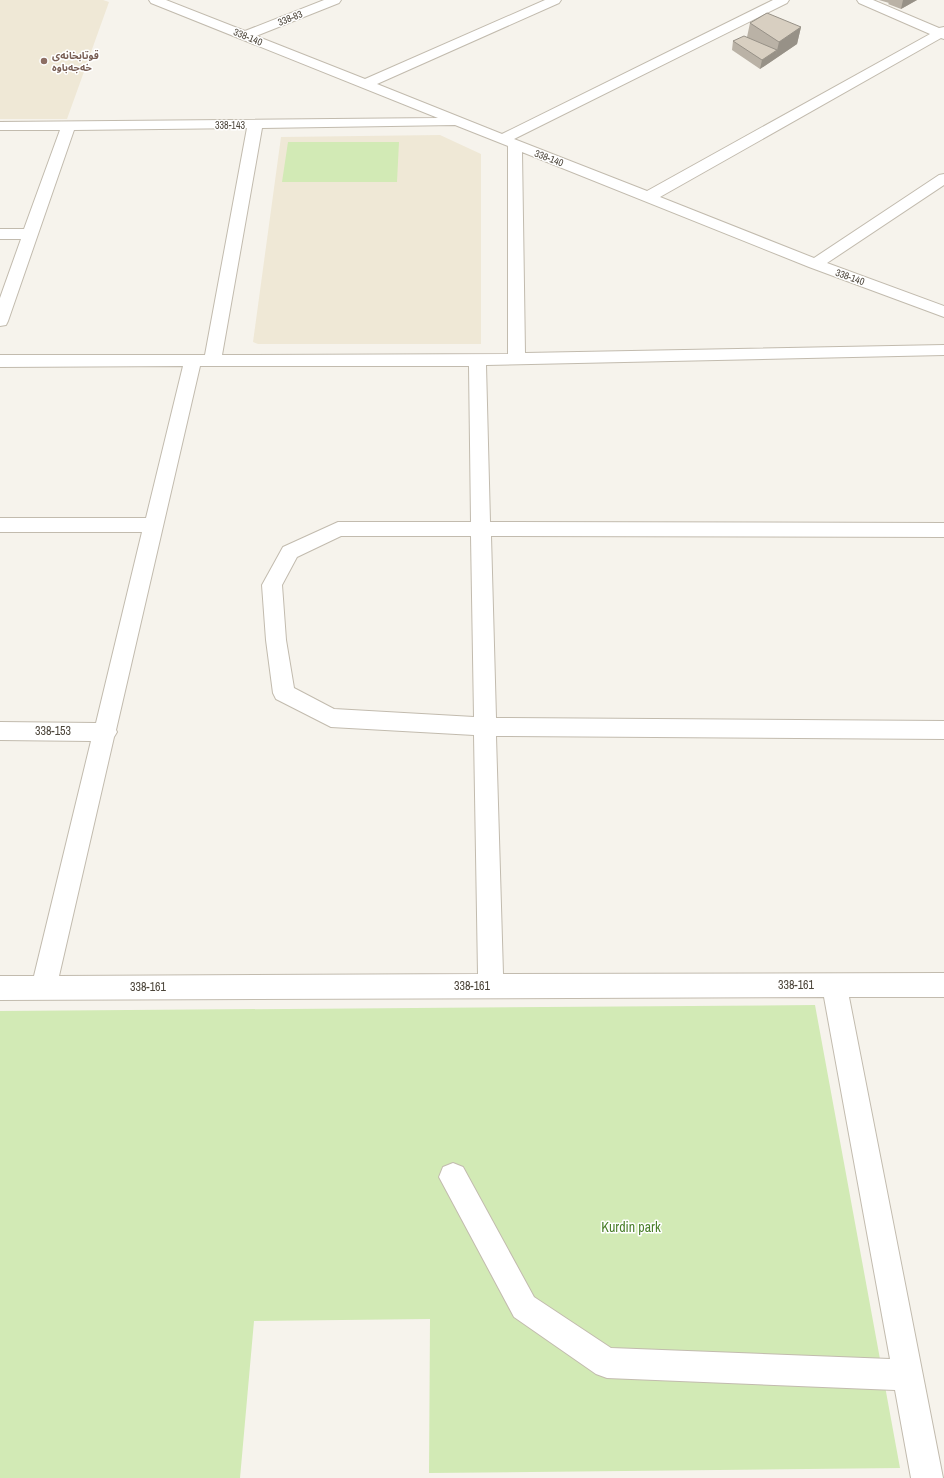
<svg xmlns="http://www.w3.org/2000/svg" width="944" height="1478" viewBox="0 0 944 1478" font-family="'Archivo Narrow','Noto Sans Arabic',sans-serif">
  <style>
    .education { fill: #efe8d6 }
    .green { fill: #d2eab5 }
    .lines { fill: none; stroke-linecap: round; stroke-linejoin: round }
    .minor-casing { stroke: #c2bbae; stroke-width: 2 }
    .minor { fill: #fff; fill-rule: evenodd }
    .wall { fill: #bab2a6 }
    .shaded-wall { fill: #979187 }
    .building { fill: #d8cfc1; stroke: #979187 }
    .education-dot { fill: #8d6e63; stroke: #fff; stroke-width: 1.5 }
    .labels { text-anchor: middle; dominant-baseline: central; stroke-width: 3; stroke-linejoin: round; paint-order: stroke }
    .far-street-label { font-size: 10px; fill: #4b4439; stroke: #fff }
    .far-education-label { font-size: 10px; font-weight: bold; fill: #785e54; stroke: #fff; text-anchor: start }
    .street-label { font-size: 12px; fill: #4b4439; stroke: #fff }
    .near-park-label { font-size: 14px; fill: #4a7f2a; stroke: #fff }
  </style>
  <rect width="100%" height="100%" fill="#f6f3ec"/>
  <!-- education -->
  <path class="education" d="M0,0H103L109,2L67,119H0Z
    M440,135L481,154V344H258L253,342L281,137Z"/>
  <!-- green -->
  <path class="green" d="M288,142H399L397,182H282Z
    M815,1005L900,1468L429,1473L430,1319L254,1321L240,1478H0V1011Z"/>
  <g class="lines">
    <!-- minor casing -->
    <g class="minor-casing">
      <path id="minor" d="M149,0H166L245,31L324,0H341L339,3L256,36L365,79L545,0H561L559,3L377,84L502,134L773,0H789L787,3L514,139L647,191L930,34L859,3L857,0H873L939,28L944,27V39L941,38L660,197L814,258L939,175L944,174V185L827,263L944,306V317L809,267L522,152L525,353L944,345V355L486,365L490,522L944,523V537L491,536L496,718L944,721V739L496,736L503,974L944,973V997H849L943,1478H911L895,1390L607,1378L596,1374L514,1317L439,1177L443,1167L453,1163L463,1167L534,1297L611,1348L890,1359L824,997L0,1000V976H34L91,741L0,740V722L96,723L142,532H0V518H146L183,366L0,367V355H205L247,128L74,130L8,321L6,325L0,326V298L21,239H0V229H24L60,130H0V122L438,118L151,3ZM455,125L508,146V354L222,355L262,128ZM200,366H469L471,522H338L283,547L262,585L266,640L273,693L276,699L331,727L474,735L478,974L59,976L114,737L117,732L116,730ZM341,536H471L474,717L334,709L294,688L286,640L282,585L297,557Z"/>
    </g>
    <!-- minor -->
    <use href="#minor" class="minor"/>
  </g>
  <!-- wall -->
  <path class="wall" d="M879,0H917L901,9L888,4L889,3Z
    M750,23L801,27L797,44L760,69L732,50L733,41L747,37Z"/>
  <!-- shaded-wall -->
  <path class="shaded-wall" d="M903,0H917L901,9Z
    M801,27L797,44L775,59L779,42Z
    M777,50L775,59L760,69L762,60Z"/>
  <!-- building -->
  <path class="building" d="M767,13L801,27L779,42L750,23Z
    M744,36L777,50L762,60L733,41Z"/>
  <!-- markers -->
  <circle class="education-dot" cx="44" cy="61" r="4"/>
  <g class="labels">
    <!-- far-street labels -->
    <g class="far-street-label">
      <text transform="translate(290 18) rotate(-22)">338-83</text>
      <text transform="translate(248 37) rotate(22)">338-140</text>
      <text x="230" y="125">338-143</text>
      <text transform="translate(549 158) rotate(21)">338-140</text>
      <text transform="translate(850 277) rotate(20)">338-140</text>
    </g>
    <!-- far-education labels -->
    <g class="far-education-label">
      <text x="52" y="55">قوتابخانەی<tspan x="52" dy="12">خەجەباوە</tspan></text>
    </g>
    <!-- street labels -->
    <g class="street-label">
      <text x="53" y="731">338-153</text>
      <text x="796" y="985">338-161</text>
      <text x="472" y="986">338-161</text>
      <text x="148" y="987">338-161</text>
    </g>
    <!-- near-park labels -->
    <g class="near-park-label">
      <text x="631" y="1227">Kurdin park</text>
    </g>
  </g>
</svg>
